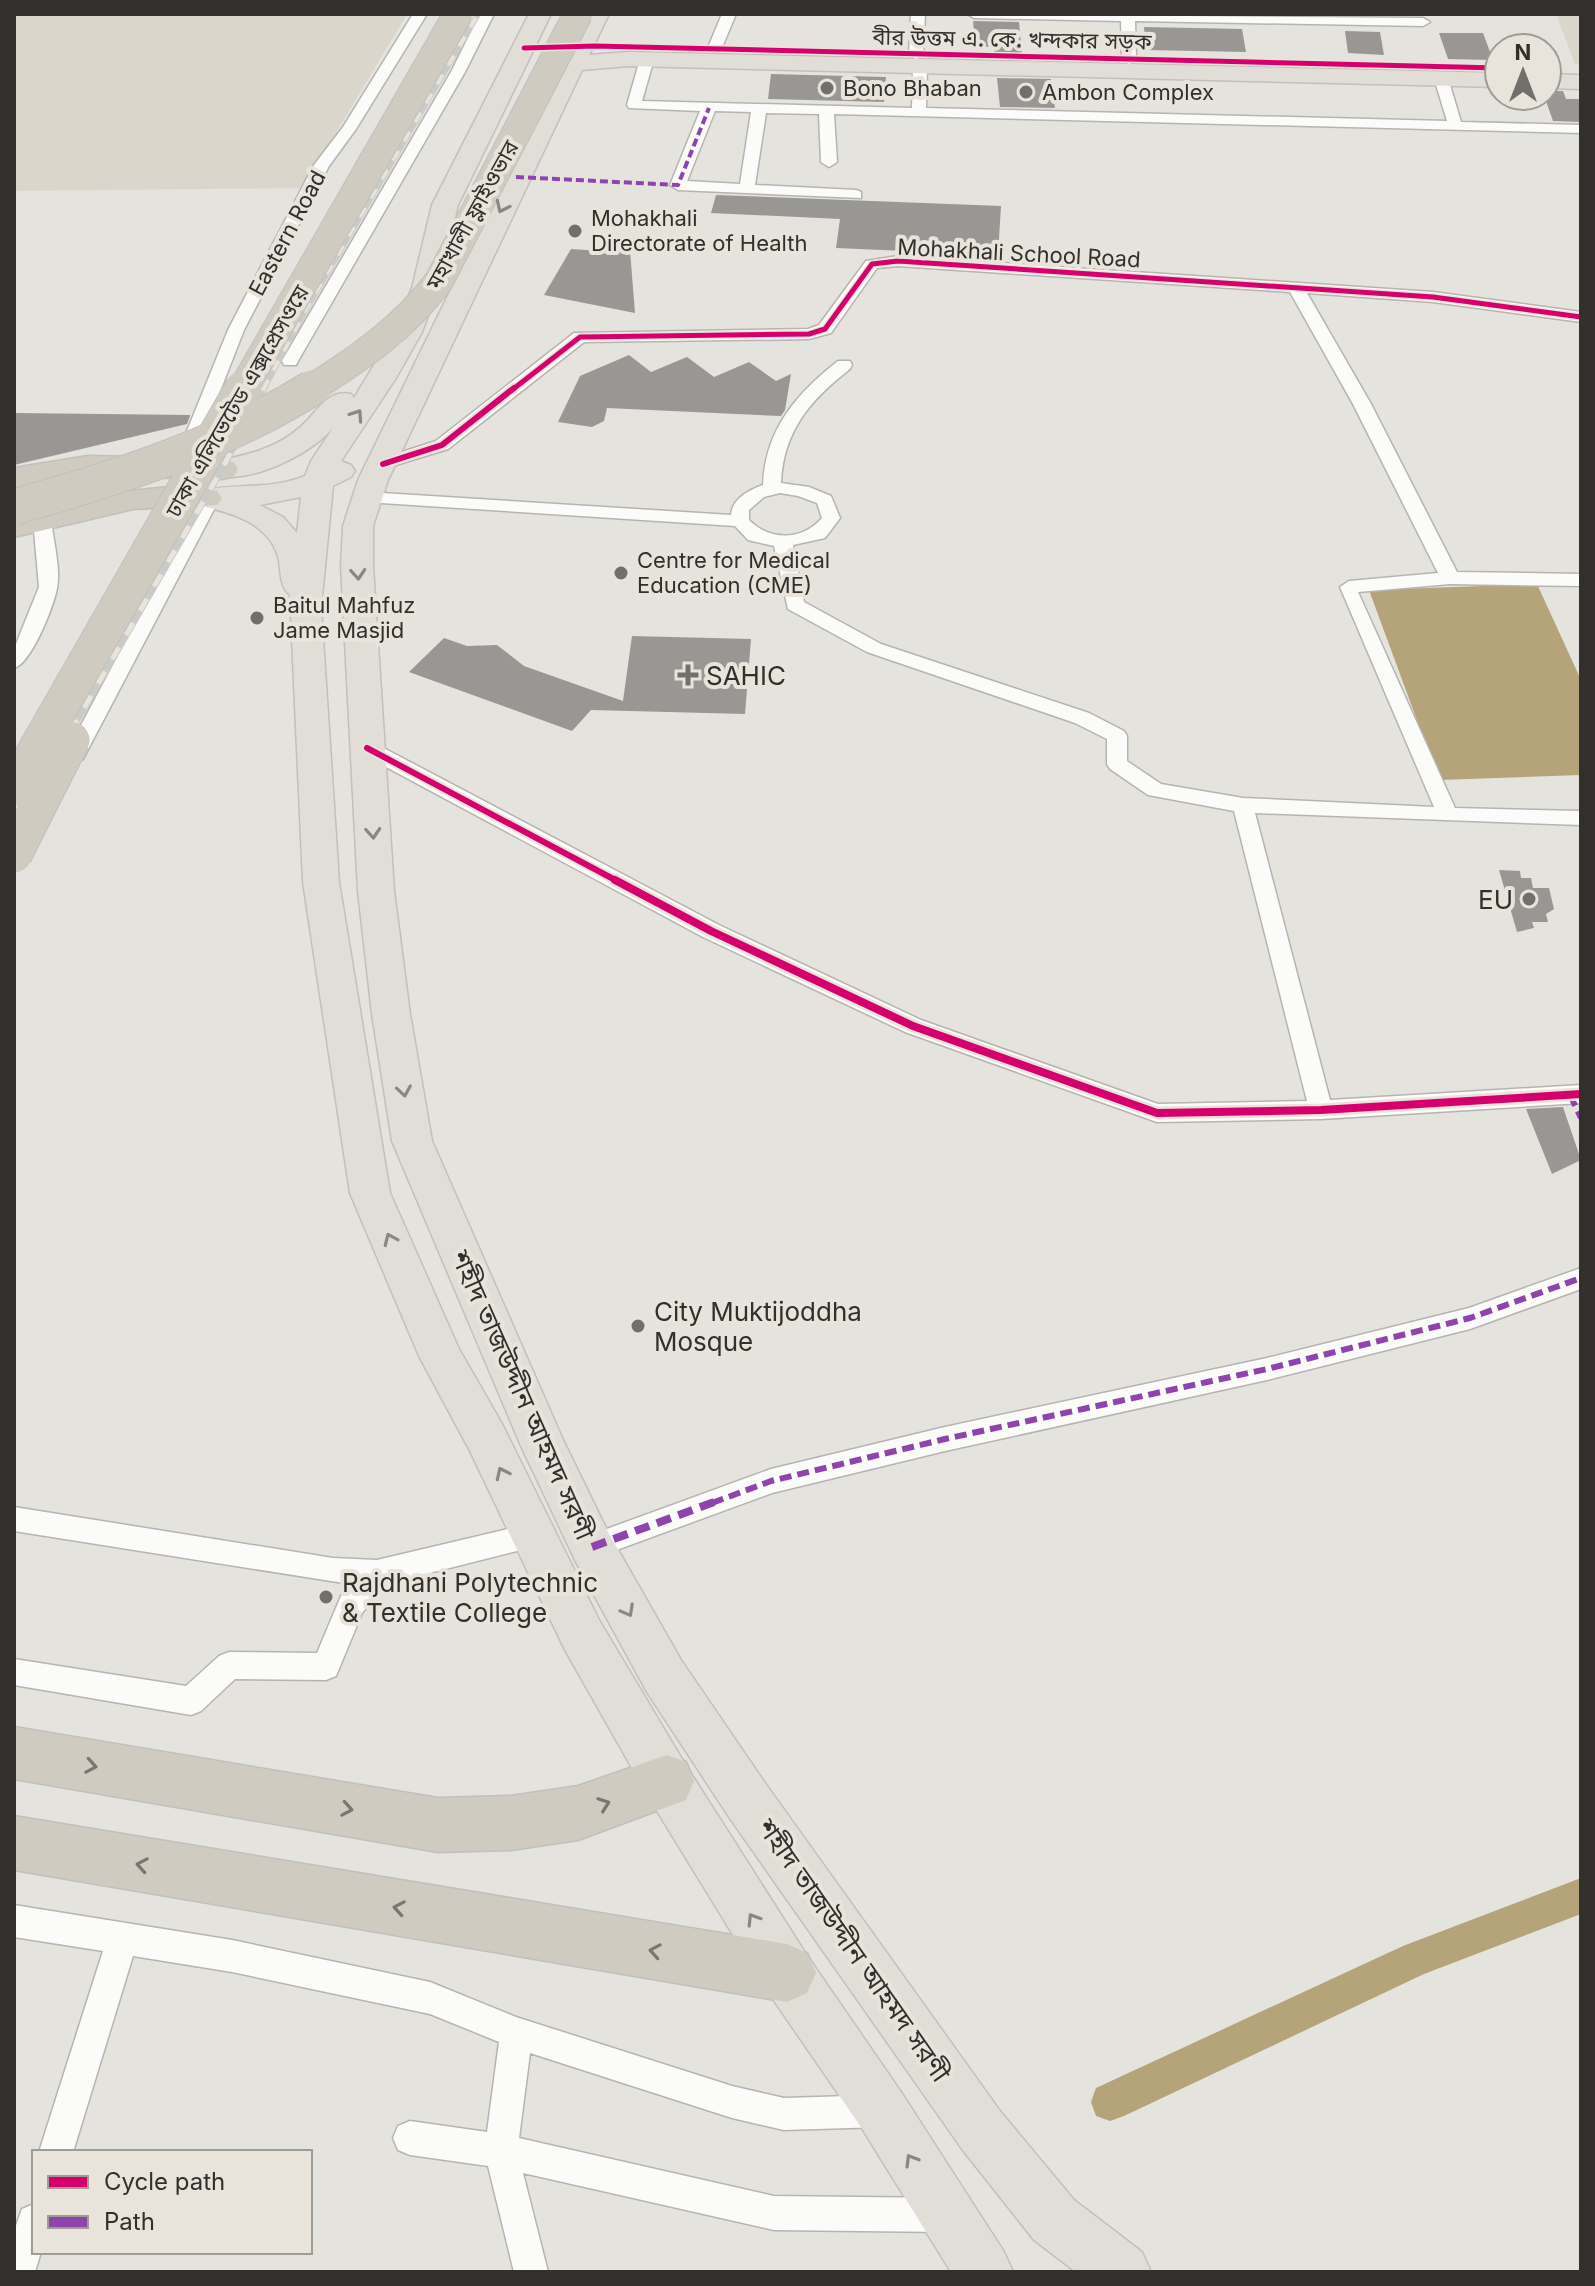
<svg xmlns="http://www.w3.org/2000/svg" width="1595" height="2286" viewBox="0 0 1595 2286" font-family="Inter,'Noto Sans Bengali',sans-serif">
  <style>
    .built { fill: #dbd6cb }
    .water { fill: #b5a37a }
    .lines { fill: none; stroke-linecap: round; stroke-linejoin: round }
    .canal { fill: #b5a37a; fill-rule: evenodd }
    .building { fill: #999794 }
    .street-casing { stroke: #b6b4b1; stroke-width: 3 }
    .primary-casing { stroke: #c1c0bd; stroke-width: 3 }
    .highway-casing { stroke: #c1c0bd; stroke-width: 3 }
    .street { fill: #fbfbfa; fill-rule: evenodd }
    .primary { fill: #e1ded8; fill-rule: evenodd }
    .highway { fill: #d0cbc1; fill-rule: evenodd }
    .tram { stroke: #cacac8; stroke-width: 2 }
    .rail-far1-casing { stroke: #cacac8; stroke-width: 6 }
    .rail-casing { stroke: #cacac8; stroke-width: 7 }
    .rail-far1 { stroke: #e8e4db; stroke-width: 4; stroke-dasharray: 11; stroke-linecap: butt }
    .rail { stroke: #e8e4db; stroke-width: 5; stroke-dasharray: 14; stroke-linecap: butt }
    .highway-bridge-far1-casing { stroke: #c1c0bd; stroke-width: 30; stroke-linecap: butt }
    .highway-bridge-casing { stroke: #c1c0bd; stroke-width: 37; stroke-linecap: butt }
    .highway-bridge-far1 { stroke: #d0cbc1; stroke-width: 28 }
    .highway-bridge { stroke: #d0cbc1; stroke-width: 35 }
    .quiet-far2 { stroke: #8e44ad; stroke-width: 4; stroke-dasharray: 8 4; stroke-linecap: butt }
    .quiet-far1 { stroke: #8e44ad; stroke-width: 6; stroke-dasharray: 12 6; stroke-linecap: butt }
    .quiet { stroke: #8e44ad; stroke-width: 8; stroke-dasharray: 15 8; stroke-linecap: butt }
    .cycleway-far2-casing { stroke: #e8e4db; stroke-width: 8 }
    .cycleway-far1-casing { stroke: #e8e4db; stroke-width: 10 }
    .cycleway-casing { stroke: #e8e4db; stroke-width: 13 }
    .cycleway-far2 { stroke: #d6006c; stroke-width: 5 }
    .cycleway-far1 { stroke: #d6006c; stroke-width: 6 }
    .cycleway { stroke: #d6006c; stroke-width: 8 }
    .oneway { stroke: #8a8782 }
    .oneway2 { stroke: #797670 }
    .poi-dot { fill: #716f6b; stroke: #e8e4db; stroke-width: 3 }
    .labels { text-anchor: middle; dominant-baseline: central; stroke-width: 8; stroke-linejoin: round; paint-order: stroke }
    .far-street-label { font-size: 22px; fill: #32302d; stroke: #e8e4db }
    .far-poi-label { font-size: 22px; fill: #32302d; stroke: #e8e4db; text-anchor: start }
    .poi-label { font-size: 26px; fill: #32302d; stroke: #e8e4db; text-anchor: start }
    .street-label { font-size: 26px; fill: #32302d; stroke: #e8e4db }
  </style>
  <rect width="100%" height="100%" fill="#e5e3de"/>
  <!-- built -->
  <path class="built" d="M14,14H407L303,188L14,191Z
    M1556,14H1581V64H1575Z"/>
  <!-- water -->
  <path class="water" d="M1537,584L1581,680V775L1439,780L1369,590Z"/>
  <g class="lines">
    <!-- canal -->
    <path class="canal" d="M1581,1878V1914L1424,1974L1124,2116L1110,2121L1096,2116L1091,2102L1096,2088L1403,1946Z"/>
  </g>
  <!-- building -->
  <path class="building" d="M973,21L1019,22L1022,58H995L994,47L975,46Z
    M1144,27L1242,29L1246,52L1146,50Z
    M1345,31L1380,32L1384,55L1348,53Z
    M1439,33H1483L1493,60L1448,59Z
    M771,74L886,77L884,102L768,99Z
    M997,78L1051,79L1055,108L1000,107Z
    M1547,91H1563L1566,99H1581V122L1553,121L1547,104Z
    M716,195L1001,206L998,255L836,248L840,219L711,213Z
    M603,247L630,250L635,313L544,295L571,249L601,251Z
    M629,355L651,372L687,357L714,377L749,362L776,381L791,374L785,410L781,416L607,408L604,421L592,427L558,422L580,376Z
    M14,413L190,415V416L187,424L14,465Z
    M632,636L751,639L745,714L591,710L572,731L409,672L444,638L467,646L497,645L524,666L623,701Z
    M1499,870L1520,871L1521,878H1531L1533,888H1549L1554,909L1546,914L1548,922H1532L1534,928L1517,932Z
    M1563,1107L1581,1160L1552,1174L1526,1109Z"/>
  <g class="lines">
    <!-- street casing -->
    <g class="street-casing">
      <path id="street" d="M413,14H427L356,129L329,166L244,330L194,458L191,462H179L176,458L228,330L314,165L343,127Z
        M480,14H494L465,72L298,361L296,365H284L282,361L451,72Z
        M722,14H736L721,50L709,53L707,50Z
        M911,14H925L923,55L916,59L909,55Z
        M967,14L1423,18L1430,22L1423,26L1135,21L1136,60L1129,64L1122,60L1121,21L974,18Z
        M647,55L654,59L642,101L912,108L913,67L920,63L927,67L926,108L1447,121L1434,78L1441,74L1448,78L1461,122L1581,125V133L834,114L837,162L829,167L821,162L819,114L766,113L755,185L856,190L861,192V198L678,190L670,185L700,111L629,108L627,105L640,59ZM715,111L751,112L740,184L687,181Z
        M898,256L1433,292L1581,312V322L1433,302L1307,293L1371,404L1457,572L1581,574V586L1450,584L1358,592L1455,808L1581,811V825L1255,813L1330,1100L1581,1085V1103L1321,1119L1157,1122L905,1032L703,937L360,753L357,748L360,743H374L719,925L921,1020L1158,1104L1307,1101L1234,811L1148,795L1110,769L1107,764V739L1075,723L867,652L788,609L774,546L748,540L735,526L366,502L357,497L366,492L731,515C732,499 749,490 763,485C765,430 796,394 838,361H850L852,365L850,369C811,399 783,431 781,483L809,487L831,496L840,518L825,538L793,545L804,602L881,644L1089,713L1124,731L1127,736V761L1161,784L1243,798L1434,807L1340,587L1349,581L1438,573L1353,404L1290,292L898,266L877,268L831,333L809,339L584,342L448,449L383,469L374,464L377,460L436,441L574,333L808,329L819,325L866,261ZM780,493L798,496L817,503L822,518C802,541 770,541 749,520V510L764,497Z
        M210,495L219,500L83,759L73,766L66,764L63,759L201,500Z
        M42,514L51,519C53,540 61,568 57,588C54,606 31,664 14,668V649L39,587L33,519Z
        M1581,1268V1289L1470,1329L1267,1380L945,1451L772,1493L592,1559L582,1556L578,1547L582,1538L771,1469L945,1427L1267,1358L1469,1308Z
        M14,1507L333,1558L377,1560L533,1523L543,1526L547,1535L543,1544L533,1547L386,1584L362,1613L336,1676L326,1680L235,1679L201,1711L191,1715L14,1685V1659L186,1686L219,1656L229,1652L317,1653L341,1596L350,1584L14,1531Z
        M14,1905L232,1940L430,1982L516,2017L732,2086L784,2098L882,2095L894,2099L898,2111L894,2123L882,2127L784,2130L732,2118L530,2053L519,2138L774,2196L945,2198L957,2203L962,2215L957,2227L945,2232L774,2230L523,2173L548,2272H514L488,2166L410,2155L398,2150L393,2138L398,2126L410,2121L487,2132L499,2042L430,2014L232,1972L133,1956L73,2152H39L103,1951L14,1937Z
        M34,2204V2252H41L35,2272H14V2231L22,2209Z"/>
    </g>
    <!-- primary casing -->
    <g class="primary-casing">
      <path id="primary" d="M529,14H551L458,205L438,288L422,332L396,378L341,461L351,465L355,471L351,477L333,486L321,607L339,882L390,1193L459,1349L502,1424L599,1620L685,1764L806,1954L901,2092L1004,2252L1013,2272H951L863,2130L768,1992L649,1798L565,1650L470,1451L419,1356L350,1193L303,882L290,595C280,587 281,574 279,561C271,521 227,512 194,504L190,498L194,492C231,482 269,491 305,476L311,461L333,428C308,456 249,485 211,475L207,469L211,463C243,455 272,451 298,429C316,415 326,388 351,394L354,398L394,332L412,288L432,205ZM301,497L297,533L283,517L260,505Z
        M587,14H609L589,55L629,52L1499,73V87L629,66L582,70L388,480L373,526V566L394,891L410,1014L432,1141L564,1442L608,1532L681,1660L765,1783L1000,2111L1074,2200L1142,2252L1151,2272H1076L1034,2240L962,2149L729,1817L647,1692L576,1562L521,1446L392,1141L372,1014L358,891L341,566L343,526L358,480L557,72L544,70L540,65L544,60L565,57Z
        M1547,74L1581,75V89L1547,88Z"/>
    </g>
    <!-- highway casing -->
    <g class="highway-casing">
      <path id="highway" d="M88,456L222,459L234,462L238,469L234,476L222,479L88,476L14,488V468Z
        M181,486L217,491L222,498L217,505L133,509L14,537V517L108,493Z
        M14,1727L438,1798L511,1796L578,1786L667,1755L686,1762L694,1781L686,1800L578,1840L511,1850L438,1852L14,1779Z
        M14,1816L787,1944L807,1953L816,1973L807,1993L787,2002L14,1870Z"/>
    </g>
    <!-- street -->
    <use href="#street" class="street"/>
    <!-- primary -->
    <use href="#primary" class="primary"/>
    <!-- highway -->
    <use href="#highway" class="highway"/>
    <!-- tram -->
    <path class="tram" d="M14,789L205,468L288,309L463,14"/>
    <!-- rail-far1 casing -->
    <g class="rail-far1-casing">
      <path id="rail-far1" d="M263,390L305,311L478,14"/>
    </g>
    <!-- rail casing -->
    <g class="rail-casing">
      <path id="rail" d="M14,829L222,469L264,388"/>
    </g>
    <!-- rail-far1 -->
    <use href="#rail-far1" class="rail-far1"/>
    <!-- rail -->
    <use href="#rail" class="rail"/>
    <!-- highway-bridge-far1 casing -->
    <g class="highway-bridge-far1-casing">
      <path id="highway-bridge-far1" d="M242,390L458,14
        M309,390C357,360 404,328 439,281L578,14"/>
    </g>
    <!-- highway-bridge casing -->
    <g class="highway-bridge-casing">
      <path id="highway-bridge" d="M14,507C117,478 221,445 312,388
        M14,788L243,388
        M14,855L72,740"/>
    </g>
    <!-- highway-bridge-far1 -->
    <use href="#highway-bridge-far1" class="highway-bridge-far1"/>
    <!-- highway-bridge -->
    <use href="#highway-bridge" class="highway-bridge"/>
    <!-- quiet-far2 -->
    <path class="quiet-far2" d="M516,177L678,185L709,108"/>
    <!-- quiet-far1 -->
    <path class="quiet-far1" d="M1570,1095L1581,1118
      M712,1503L771,1481L945,1439L1267,1369L1470,1318L1581,1278"/>
    <!-- quiet -->
    <path class="quiet" d="M592,1547L717,1501"/>
    <!-- cycleway-far2 casing -->
    <g class="cycleway-far2-casing">
      <path id="cycleway-far2" d="M524,48L595,46L1499,68
        M512,390L580,337L809,334L825,329L872,264L898,261L1433,297L1581,317"/>
    </g>
    <!-- cycleway-far1 casing -->
    <g class="cycleway-far1-casing">
      <path id="cycleway-far1" d="M383,464L442,445L514,388
        M367,748L619,882"/>
    </g>
    <!-- cycleway casing -->
    <g class="cycleway-casing">
      <path id="cycleway" d="M615,880L711,931L913,1026L1157,1113L1321,1110L1581,1094"/>
    </g>
    <!-- cycleway-far2 -->
    <use href="#cycleway-far2" class="cycleway-far2"/>
    <!-- cycleway-far1 -->
    <use href="#cycleway-far1" class="cycleway-far1"/>
    <!-- cycleway -->
    <use href="#cycleway" class="cycleway"/>
  </g>
  <!-- one-way arrows -->
  <defs><path id="oneway-chevron" d="M-2-3.5L2.5 0L-2 3.5" fill="none" stroke-width="1.6" stroke-linecap="round" stroke-linejoin="round" transform="scale(2)"/></defs>
  <g class="oneway">
    <use href="#oneway-chevron" transform="translate(502 207) rotate(115)"/>
    <use href="#oneway-chevron" transform="translate(357 415) rotate(-56)"/>
    <use href="#oneway-chevron" transform="translate(358 574) rotate(86)"/>
    <use href="#oneway-chevron" transform="translate(373 833) rotate(86)"/>
    <use href="#oneway-chevron" transform="translate(404 1091) rotate(81)"/>
    <use href="#oneway-chevron" transform="translate(390 1239) rotate(-114)"/>
    <use href="#oneway-chevron" transform="translate(502 1473) rotate(-115)"/>
    <use href="#oneway-chevron" transform="translate(628 1611) rotate(61)"/>
    <use href="#oneway-chevron" transform="translate(753 1919) rotate(-122)"/>
    <use href="#oneway-chevron" transform="translate(911 2160) rotate(-121)"/>
  </g>
  <g class="oneway2">
    <use href="#oneway-chevron" transform="translate(91 1766) rotate(10)"/>
    <use href="#oneway-chevron" transform="translate(604 1804) rotate(-20)"/>
    <use href="#oneway-chevron" transform="translate(347 1809) rotate(10)"/>
    <use href="#oneway-chevron" transform="translate(142 1865) rotate(-170)"/>
    <use href="#oneway-chevron" transform="translate(399 1908) rotate(-170)"/>
    <use href="#oneway-chevron" transform="translate(655 1951) rotate(-170)"/>
  </g>
  <!-- markers -->
  <g class="poi-dot">
    <circle cx="827" cy="88" r="8"/>
    <circle cx="1026" cy="92" r="8"/>
    <circle cx="575" cy="231" r="8"/>
    <circle cx="621" cy="573" r="8"/>
    <circle cx="257" cy="618" r="8"/>
    <path d="M684 663h8v8h8v8h-8v8h-8v-8h-8v-8h8z"/>
    <circle cx="1529" cy="899" r="8"/>
    <circle cx="638" cy="1326" r="8"/>
    <circle cx="326" cy="1597" r="8"/>
  </g>
  <g class="labels">
    <!-- far-street labels -->
    <g class="far-street-label">
      <text transform="translate(1012 39) rotate(1)">বীর উত্তম এ. কে. খন্দকার সড়ক</text>
      <text transform="translate(472 215) rotate(-61)">মহাখালী ফ্লাইওভার</text>
      <text transform="translate(287 233) rotate(-62)">Eastern Road</text>
      <text transform="translate(1019 253) rotate(3)">Mohakhali School Road</text>
      <text transform="translate(237 401) rotate(-60)">ঢাকা এলিভেটেড এক্সপ্রেসওয়ে</text>
    </g>
    <!-- far-poi labels -->
    <g class="far-poi-label">
      <text x="843" y="88">Bono Bhaban</text>
      <text x="1042" y="92">Ambon Complex</text>
      <text x="591" y="218">Mohakhali<tspan x="591" dy="25">Directorate of Health</tspan></text>
      <text x="637" y="560">Centre for Medical<tspan x="637" dy="25">Education (CME)</tspan></text>
      <text x="273" y="605">Baitul Mahfuz<tspan x="273" dy="25">Jame Masjid</tspan></text>
    </g>
    <!-- poi labels -->
    <g class="poi-label">
      <text x="706" y="675">SAHIC</text>
      <text x="1513" y="899" text-anchor="end">EU</text>
      <text x="654" y="1311">City Muktijoddha<tspan x="654" dy="30">Mosque</tspan></text>
      <text x="342" y="1582">Rajdhani Polytechnic<tspan x="342" dy="30">&amp; Textile College</tspan></text>
    </g>
    <!-- street labels -->
    <g class="street-label">
      <text transform="translate(523 1395) rotate(66)">শহীদ তাজউদ্দীন আহমদ সরণী</text>
      <text transform="translate(854 1950) rotate(55)">শহীদ তাজউদ্দীন আহমদ সরণী</text>
    </g>
  </g>
  <!-- border -->
  <rect width="1595" height="2286" fill="none" stroke="#32302d" stroke-width="32"/>
  <!-- legend -->
  <rect x="32" y="2150" width="280" height="104" fill="#e8e4db" stroke="#9f9c95" stroke-width="2"/>
  <rect x="48" y="2176" width="40" height="12" fill="#d6006c" stroke="#9f9c95" stroke-width="2"/>
  <text x="104" y="2190" font-size="24" fill="#32302d">Cycle path</text>
  <rect x="48" y="2216" width="40" height="12" fill="#8e44ad" stroke="#9f9c95" stroke-width="2"/>
  <text x="104" y="2230" font-size="24" fill="#32302d">Path</text>
  <!-- north arrow -->
  <g transform="translate(1523 72)"><circle r="38" fill="#e8e4db" stroke="#9f9c95" stroke-width="2"/>
  <path d="M0-6L14 30L0 20L-14 30Z" fill="#716f6b"/>
  <text y="-12" font-size="22" font-weight="bold" text-anchor="middle" fill="#32302d">N</text>
  </g>
</svg>
